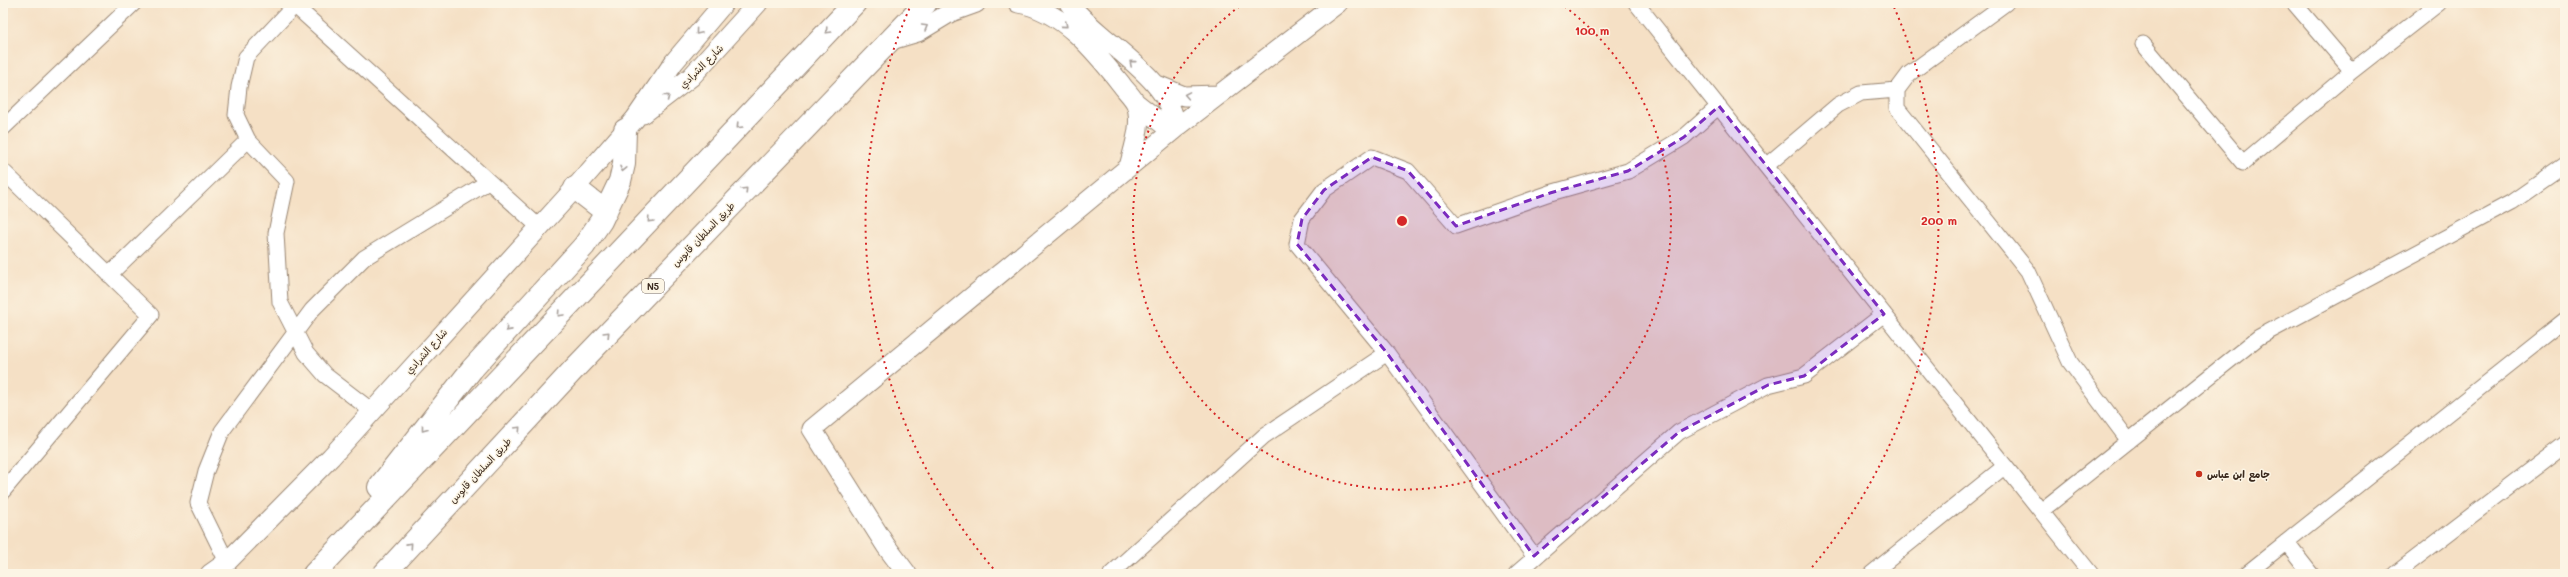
<svg xmlns="http://www.w3.org/2000/svg" width="2568" height="577" viewBox="0 0 2568 577" font-family="Mali,'Playpen Sans Arabic',sans-serif">
  <style>
    .lines { fill: none; stroke-linecap: round; stroke-linejoin: round }
    .minor-casing { stroke: #988572; stroke-width: 17 }
    .tertiary-casing { stroke: #988572; stroke-width: 21 }
    .trunk-casing { stroke: #988572; stroke-width: 24 }
    .minor { stroke: #fff; stroke-width: 15 }
    .tertiary { stroke: #fff; stroke-width: 19 }
    .trunk { stroke: #fff; stroke-width: 22 }
    .oneway { stroke: #a79f9a }
    .marked { fill: #7b2cbf; fill-opacity: 0.2; stroke: #7b2cbf; stroke-width: 3; stroke-dasharray: 8 5; stroke-linejoin: round }
    .ring { fill: none; stroke: #d62828; stroke-width: 2; stroke-dasharray: 2 4 }
    .poi-dot { fill: #c8321e; stroke: #fcf5e5; stroke-width: 1.5 }
    .labels { text-anchor: middle; dominant-baseline: central; stroke-width: 3; stroke-linejoin: round; paint-order: stroke }
    .shield { fill: #fcf5e5; stroke: #75675a; stroke-width: 1 }
    .shield-label { font-size: 9px; font-weight: bold; fill: #3b2a1e }
    .street-label { font-size: 10px; fill: #3b2a1e; stroke: #fcf5e5 }
    .poi-label { font-size: 10px; font-weight: bold; fill: #3b2a1e; stroke: #fcf5e5; text-anchor: start }
    .centre { fill: #d62828; stroke: #fcf5e5; stroke-width: 2 }
    .ring-label { font-size: 12px; text-anchor: middle; font-weight: bold; fill: #d62828; stroke: #fcf5e5; stroke-width: 3; stroke-linejoin: round; paint-order: stroke }
  </style>
  <rect width="100%" height="100%" fill="#fcf5e5"/>
  <filter id="ink" filterUnits="userSpaceOnUse"><feTurbulence type="fractalNoise" baseFrequency=".025" numOctaves="2"/><feDisplacementMap in="SourceGraphic" scale="8" xChannelSelector="R" yChannelSelector="G"/><feConvolveMatrix kernelMatrix="1 2 1 2 8 2 1 2 1" color-interpolation-filters="sRGB"/></filter>
  <filter id="wash" filterUnits="userSpaceOnUse"><feTurbulence type="fractalNoise" baseFrequency=".012" numOctaves="4" result="noise"/><feDisplacementMap in="SourceGraphic" scale="16" xChannelSelector="R" yChannelSelector="G"/><feGaussianBlur stdDeviation="0.9" result="paint"/><feColorMatrix in="noise" values="0 0 0 0 0 0 0 0 0 0 0 0 0 0 0 0 0 1.4 0 .05"/><feComposite in="paint" operator="in"/></filter>
  <g filter="url(#wash)">
    <rect width="100%" height="100%" fill="#f5e0c5"/>
  </g>
  <g filter="url(#ink)">
    <g class="lines">
      <!-- minor casing -->
      <g class="minor-casing">
        <path id="minor" d="M292,3L539,227
          M297,3L246,57L239,87L236,115L248,140L287,181L276,233L280,302L306,353L325,375L372,411
          M1636,3L2091,574
          M2006,3L1909,74L1897,90V108L2028,271L2070,362L2129,441
          M2143,44L2243,163L2352,71L2294,3
          M2352,71L2439,3
          M3,128L134,3
          M1766,166L1838,105L1861,93L1897,90
          M3,171L151,315L3,491
          M109,275L248,140
          M2041,511L2259,337L2512,202L2565,165
          M2286,542L2311,574
          M1534,556L1387,353L1297,244L1302,219L1324,190L1372,157L1408,171L1456,226L1550,193L1628,171L1684,137L1719,106
          M227,562L198,503L206,471L222,431L312,310L364,258L488,182
          M1111,574L1264,436L1387,353
          M1516,574L1679,432L1768,385L1804,376L1884,314
          M1871,574L2005,466
          M2246,574L2565,320
          M2395,574L2565,444"/>
      </g>
      <!-- tertiary casing -->
      <g class="tertiary-casing">
        <path id="tertiary" d="M1018,3C1062,10 1095,51 1121,84C1125,90 1133,97 1136,104C1143,123 1134,147 1129,167
          M1069,3C1099,43 1171,76 1176,128L1164,125L1136,103
          M888,41L918,32L951,12L976,3
          M1157,85L1184,96L1219,95
          M643,114L691,77L758,3
          M210,574L227,562L331,457L575,188L635,119L674,62L724,3
          M907,574L886,546L812,429L1176,128L1338,3"/>
      </g>
      <!-- trunk casing -->
      <g class="trunk-casing">
        <path id="trunk" d="M575,188L606,212
          M379,487L472,369L584,246L601,221L620,181L624,164L625,130
          M314,574L855,3
          M384,574L575,368L926,3"/>
      </g>
      <!-- minor -->
      <use href="#minor" class="minor"/>
      <!-- tertiary -->
      <use href="#tertiary" class="tertiary"/>
      <!-- trunk -->
      <use href="#trunk" class="trunk"/>
    </g>
    <!-- one-way arrows -->
    <defs><path id="oneway-chevron" d="M-2-3.5L2.5 0L-2 3.5" fill="none" stroke-width="1.6" stroke-linecap="round" stroke-linejoin="round"/></defs>
    <g class="oneway">
      <use href="#oneway-chevron" transform="translate(1065 25) rotate(40)"/>
      <use href="#oneway-chevron" transform="translate(925 27) rotate(-30)"/>
      <use href="#oneway-chevron" transform="translate(828 31) rotate(133)"/>
      <use href="#oneway-chevron" transform="translate(698 32) rotate(130)"/>
      <use href="#oneway-chevron" transform="translate(1132 63) rotate(-139)"/>
      <use href="#oneway-chevron" transform="translate(1187 95) rotate(-170)"/>
      <use href="#oneway-chevron" transform="translate(667 97) rotate(-37)"/>
      <use href="#oneway-chevron" transform="translate(739 126) rotate(133)"/>
      <use href="#oneway-chevron" transform="translate(623 169) rotate(102)"/>
      <use href="#oneway-chevron" transform="translate(745 190) rotate(-46)"/>
      <use href="#oneway-chevron" transform="translate(650 220) rotate(133)"/>
      <use href="#oneway-chevron" transform="translate(560 314) rotate(133)"/>
      <use href="#oneway-chevron" transform="translate(508 329) rotate(132)"/>
      <use href="#oneway-chevron" transform="translate(607 334) rotate(-46)"/>
      <use href="#oneway-chevron" transform="translate(424 429) rotate(128)"/>
      <use href="#oneway-chevron" transform="translate(518 429) rotate(-47)"/>
      <use href="#oneway-chevron" transform="translate(410 545) rotate(-48)"/>
    </g>
  </g>
  <!-- marked area -->
  <path class="marked" d="M1719,106L1884,314L1804,376L1768,385L1679,432L1534,556L1387,353L1297,244L1302,219L1324,190L1372,157L1408,171L1456,226L1550,193L1628,171L1684,137Z"/>
  <!-- distance rings -->
  <g class="ring">
    <path d="M1560 3A269 269 0 1 1 1244 3"/>
    <path d="M997 573A537 537 0 0 1 910 7M1894 7A537 537 0 0 1 1807 573"/>
  </g>
  <!-- markers -->
  <circle class="poi-dot" cx="2199" cy="474" r="4"/>
  <g class="labels">
    <!-- shield labels -->
    <rect class="shield" x="642" y="279" width="22" height="14" rx="3"/>
    <g class="shield-label">
      <text x="653" y="286">N5</text>
    </g>
    <!-- street labels -->
    <g class="street-label">
      <text transform="translate(701 66) rotate(-45)">شارع الشرادي</text>
      <text transform="translate(703 234) rotate(-46)">طريق السلطان قابوس</text>
      <text transform="translate(426 351) rotate(-48)">شارع الشرادي</text>
      <text transform="translate(480 470) rotate(-47)">طريق السلطان قابوس</text>
    </g>
    <!-- poi labels -->
    <g class="poi-label">
      <text x="2207" y="474">جامع ابن عباس</text>
    </g>
  </g>
  <circle cx="1402" cy="221" r="6" class="centre"/>
  <g class="ring-label">
    <text x="1592" y="35">100 m</text>
    <text x="1939" y="225">200 m</text>
  </g>
  <!-- margin -->
  <rect width="2568" height="577" fill="none" stroke="#fcf5e5" stroke-width="16"/>
</svg>
